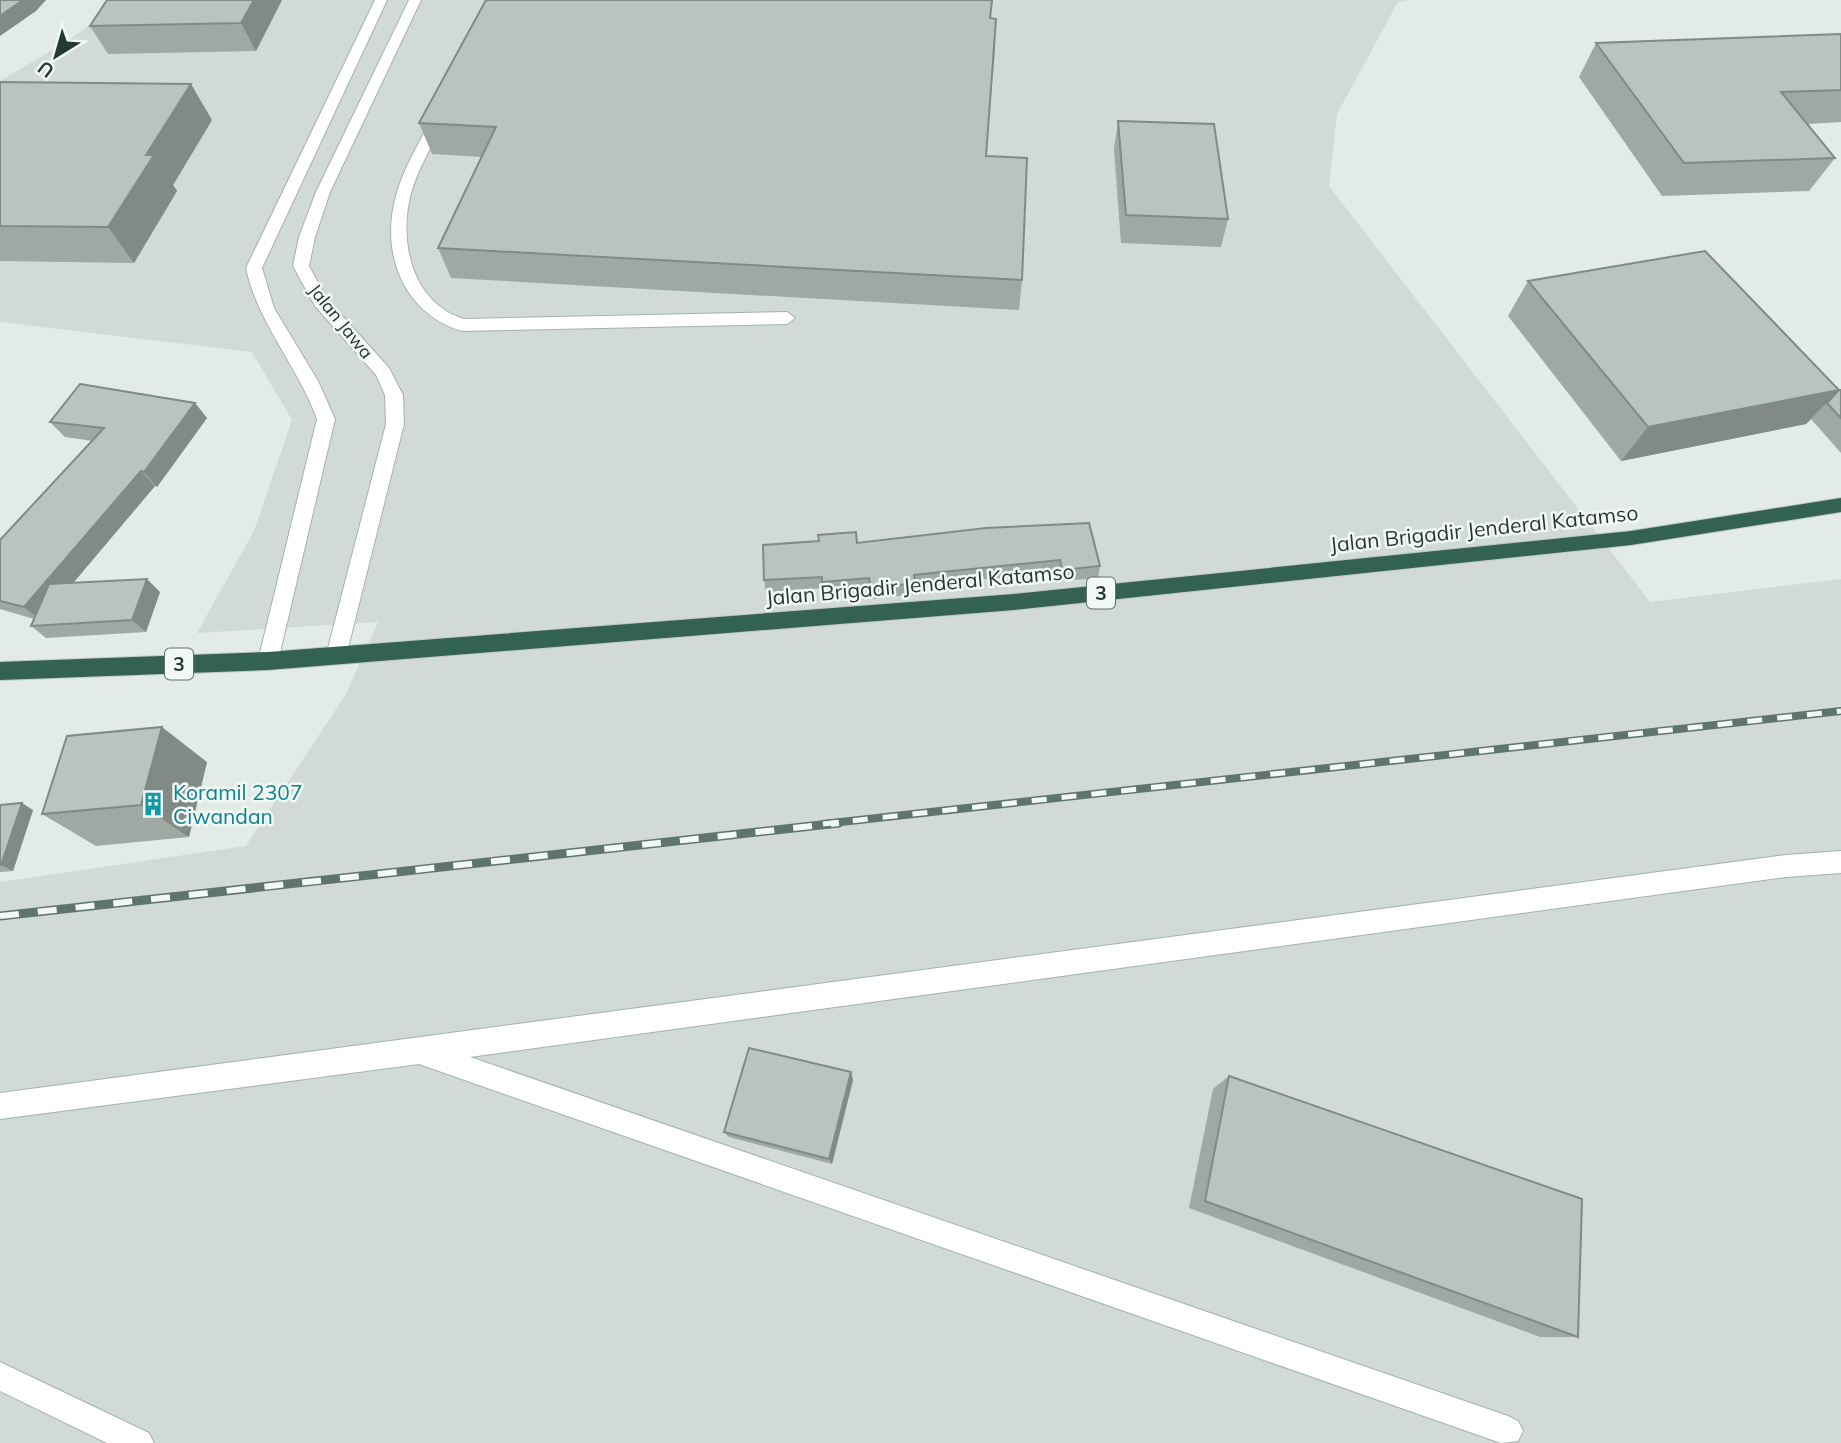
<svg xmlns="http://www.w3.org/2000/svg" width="1841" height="1443" viewBox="0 0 1841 1443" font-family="Mulish,sans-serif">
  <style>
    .built { fill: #d1dad4 }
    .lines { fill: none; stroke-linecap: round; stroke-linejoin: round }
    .minor-casing { stroke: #a5b2ac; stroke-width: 2 }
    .highway-casing { stroke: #c2c8c5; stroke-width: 2 }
    .minor { fill: #fff; fill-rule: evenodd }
    .highway { fill: #346251; fill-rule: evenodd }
    .rail-far1-casing { stroke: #5f756c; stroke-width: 8 }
    .rail-casing { stroke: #5f756c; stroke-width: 9 }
    .rail-far1 { stroke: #f2f8f4; stroke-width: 5; stroke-dasharray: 15; stroke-linecap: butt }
    .rail { stroke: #f2f8f4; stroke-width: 6; stroke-dasharray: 19; stroke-linecap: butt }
    .wall { fill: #9ea9a3 }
    .shaded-wall { fill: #818a85 }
    .building { fill: #b8c5be; stroke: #818a85; stroke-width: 2 }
    .labels { text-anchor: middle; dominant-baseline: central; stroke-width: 5; stroke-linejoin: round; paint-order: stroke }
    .far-street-label { font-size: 18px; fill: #243931; stroke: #f2f8f4 }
    .shield { fill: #f2f8f4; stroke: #62726c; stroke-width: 2 }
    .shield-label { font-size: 19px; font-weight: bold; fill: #243931 }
    .street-label { font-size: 21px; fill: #243931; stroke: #f2f8f4 }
    .culture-label { font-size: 21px; fill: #0d838f; stroke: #f2f8f4; text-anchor: start }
  </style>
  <rect width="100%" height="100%" fill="#e2ebe6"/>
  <!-- built -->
  <path class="built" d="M125,0H1410L1398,2L1337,114L1329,186L1650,602L1841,579V1443H0V882L246,846L346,694L378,622L197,633L254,531L292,420L252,352L0,322V81L69,40Z"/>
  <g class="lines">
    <!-- minor casing -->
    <g class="minor-casing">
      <path id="minor" d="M375,0H387L262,268L274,308L318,381L335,419L278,661L275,667L268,670L261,667L258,661L317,419C298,366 258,324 246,268Z
        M409,0H421L330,192L315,237L309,266L327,299L389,368L403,395L404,424L346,656L343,662L336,664L329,662L326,656L386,424L385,395L376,375L315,306L293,266L299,237L316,192Z
        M439,113L446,117C434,143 417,169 410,197C399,245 413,303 464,319L787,312L795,318L787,324L462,331C403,314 380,252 396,196C403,168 420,143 432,117Z
        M1841,851V873L1786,877L470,1057L1508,1416L1518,1421L1523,1431L1518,1441L1501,1443L419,1064L0,1119V1093L1786,855Z
        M0,1362L149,1433L154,1443H107L0,1391Z"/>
    </g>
    <!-- highway casing -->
    <g class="highway-casing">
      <path id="highway" d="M1841,498V512L1631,545L1014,610L268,670L0,680V662L268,652L1014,594L1631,531Z"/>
    </g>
    <!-- minor -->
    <use href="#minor" class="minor"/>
    <!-- highway -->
    <use href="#highway" class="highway"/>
    <!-- rail-far1 casing -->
    <g class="rail-far1-casing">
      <path id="rail-far1" d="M823,824L1841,711"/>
    </g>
    <!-- rail casing -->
    <g class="rail-casing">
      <path id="rail" d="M0,916L839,823"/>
    </g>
    <!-- rail-far1 -->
    <use href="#rail-far1" class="rail-far1"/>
    <!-- rail -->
    <use href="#rail" class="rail"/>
  </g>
  <!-- wall -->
  <path class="wall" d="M107,0H282L256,51L108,54L90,26Z
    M991,19L995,50L986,156L1022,280L1019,310L451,278L438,248L482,157L432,154L419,123Z
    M1841,34V122L1807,124L1835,158L1809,191L1662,196L1579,77L1596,43Z
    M0,82L212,120L173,185L177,191L134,263L0,261Z
    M1118,121L1228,219L1221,247L1121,243L1114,149Z
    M1528,281L1839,390H1841V453L1811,419L1806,424L1621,461L1508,316Z
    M195,403L207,418L157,487L155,486L73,583L160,592L146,632L46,638L31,626L34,619L0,609V540L93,441L65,437L50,422Z
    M986,528L1100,566L1098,578L1060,581L1058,572L915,586V594L872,599L870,590L824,594L823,588L766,592L764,580L857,543Z
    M207,762L189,837L96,846L42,814Z
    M0,805L33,810L13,871L0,872Z
    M1229,1076L1578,1337H1540L1189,1208L1213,1089Z
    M853,1080L832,1164L729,1137L724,1132Z"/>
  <!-- shaded-wall -->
  <path class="shaded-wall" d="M23,0H46L36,11L0,36V16Z
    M254,0H282L256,51L241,23Z
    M191,84L212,120L173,185L177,191L134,263L108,227L146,155Z
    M1839,390L1806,424L1621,461L1648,427Z
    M195,403L207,418L157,487L144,472Z
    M141,471L155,486L41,621L24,607Z
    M147,579L160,592L146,632L132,620Z
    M162,727L207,762L189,837L141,805Z
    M22,803L33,810L13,871L1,865Z
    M851,1072L853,1080L832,1164L829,1159Z"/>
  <!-- building -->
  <path class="building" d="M0,0H23L0,16Z
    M107,0H254L241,23L90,26Z
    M486,0H992L990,18L996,19L986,156L1027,158L1022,280L438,248L496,127L419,123Z
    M1841,34V90L1781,92L1835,158L1684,163L1596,43Z
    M0,82L191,84L146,155H154L108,227L0,226Z
    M1118,121L1214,124L1228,219L1126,215Z
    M1705,251L1839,390L1648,427L1528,281Z
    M80,384L195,403L144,472L141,471L24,607L0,601V540L104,428L50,422Z
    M1839,390H1841V418L1827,403Z
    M1089,523L1100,566L1062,570L1060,560L914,575L915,583L871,588L869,578L822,582V577L764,580L763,545L819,541L818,535L856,532L857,543L986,528Z
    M147,579L132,620L31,626L49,584Z
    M162,727L141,805L42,814L67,736Z
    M22,803L1,865H0V805Z
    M749,1048L851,1072L829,1159L724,1132Z
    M1229,1076L1582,1199L1578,1337L1205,1201Z"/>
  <!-- icons -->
  <defs>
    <g id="building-bare" transform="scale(1.89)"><path d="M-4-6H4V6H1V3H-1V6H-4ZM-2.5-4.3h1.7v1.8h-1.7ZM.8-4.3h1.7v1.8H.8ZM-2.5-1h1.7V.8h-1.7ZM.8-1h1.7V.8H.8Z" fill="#0f9aa8" stroke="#f2f8f4" stroke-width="2.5" paint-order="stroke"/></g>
  </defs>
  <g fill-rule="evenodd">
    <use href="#building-bare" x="153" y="804"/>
  </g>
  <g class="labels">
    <!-- far-street labels -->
    <g class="far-street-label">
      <text transform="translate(341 321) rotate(51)">Jalan Jawa</text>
    </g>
    <!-- shield labels -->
    <g class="shield">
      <rect x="1087" y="577.5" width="28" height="31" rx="5"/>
      <rect x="165" y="648.5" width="28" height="31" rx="5"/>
    </g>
    <g class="shield-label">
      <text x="1101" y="593">3</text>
      <text x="179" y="664">3</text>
    </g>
    <!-- street labels -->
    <g class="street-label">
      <text transform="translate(1484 528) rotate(-6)">Jalan Brigadir Jenderal Katamso</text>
      <text transform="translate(920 584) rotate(-5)">Jalan Brigadir Jenderal Katamso</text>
    </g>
    <!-- culture labels -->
    <g class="culture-label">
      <text x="173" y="792">Koramil 2307<tspan x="173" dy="24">Ciwandan</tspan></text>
    </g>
  </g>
  <!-- north arrow -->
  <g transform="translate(56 56) rotate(217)" stroke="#f2f8f4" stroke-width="5" paint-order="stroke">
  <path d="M0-5L12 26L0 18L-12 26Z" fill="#243931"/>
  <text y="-10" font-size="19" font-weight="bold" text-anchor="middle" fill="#243931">U</text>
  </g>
</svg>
